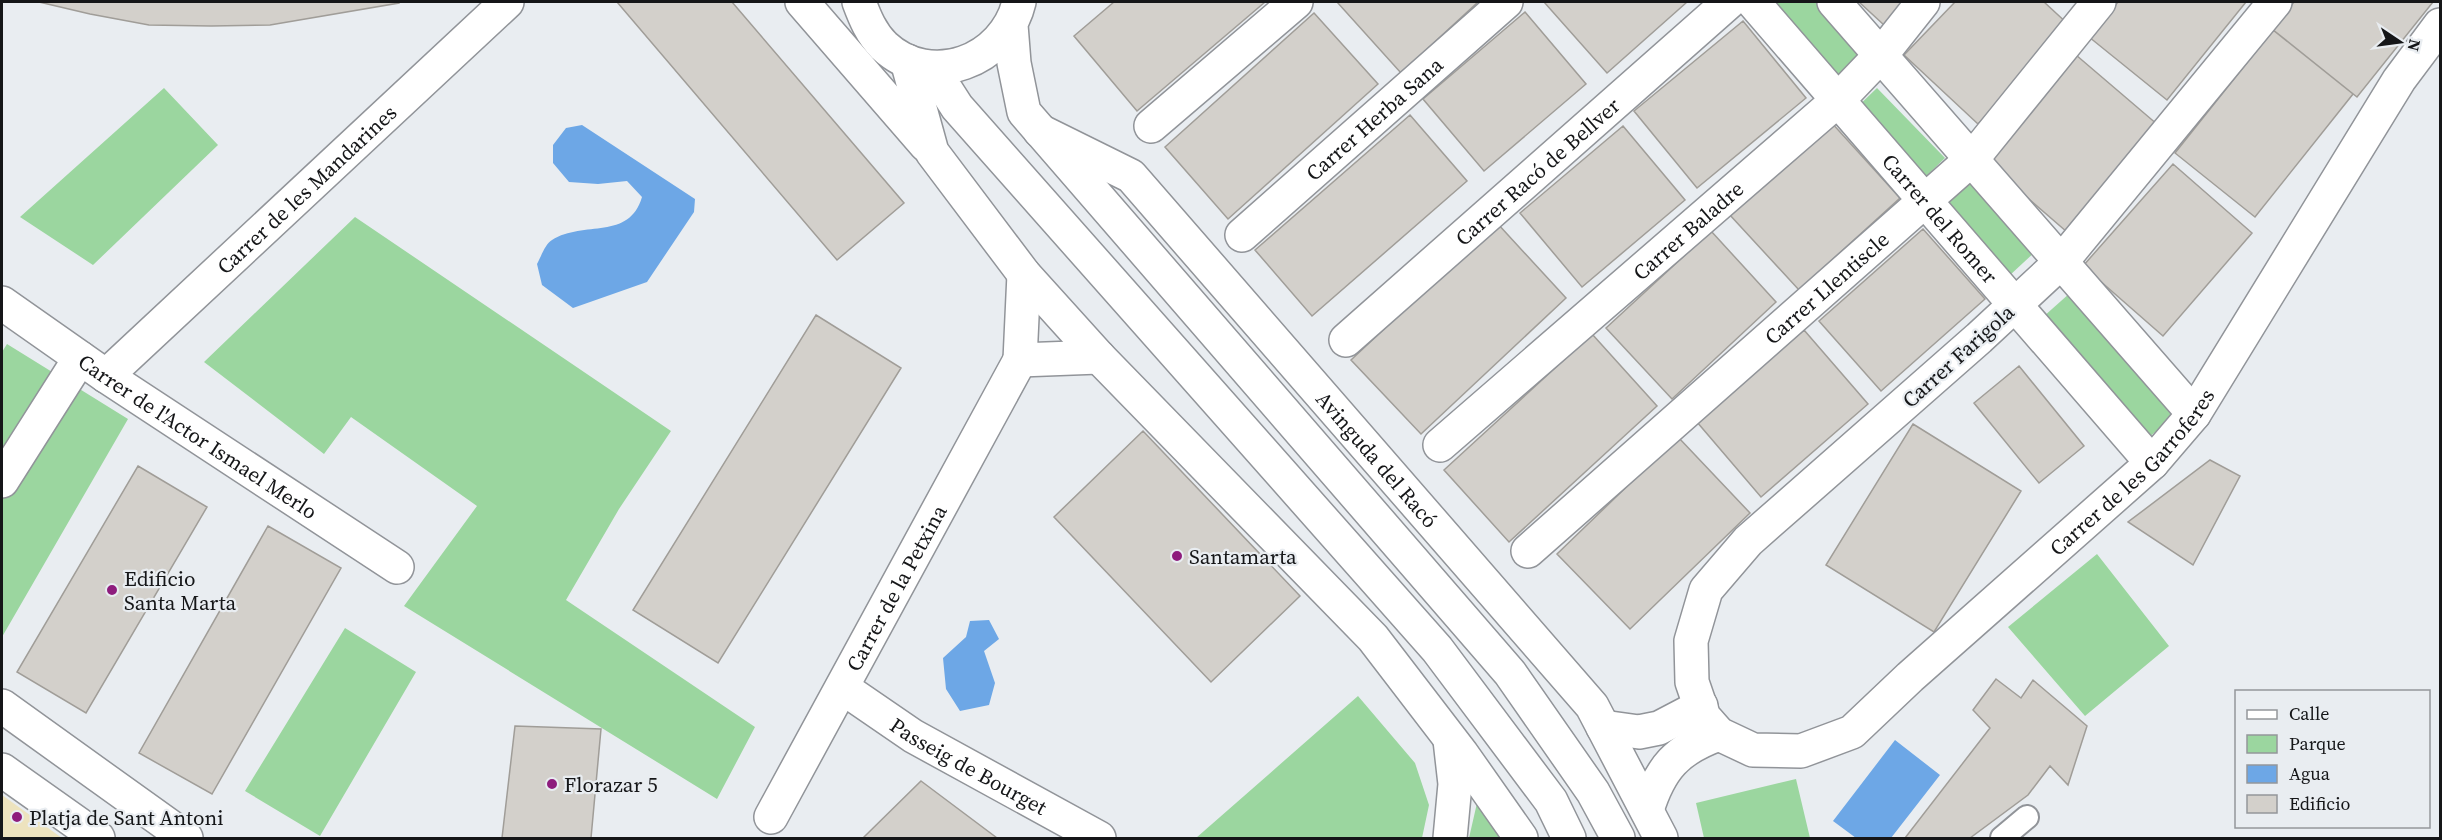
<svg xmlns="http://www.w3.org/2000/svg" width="2442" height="840" viewBox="0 0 2442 840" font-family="'Source Serif 4',serif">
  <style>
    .green { fill: #9bd69f }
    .sand { fill: #ede3be }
    .water { fill: #6da7e6 }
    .building { fill: #d3d0cb; stroke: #a09d98; stroke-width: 1.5 }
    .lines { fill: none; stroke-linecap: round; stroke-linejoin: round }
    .lane-casing { stroke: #919499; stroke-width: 26 }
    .street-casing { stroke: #919499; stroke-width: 36 }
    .secondary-casing { stroke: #919499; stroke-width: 36 }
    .lane { stroke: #fff; stroke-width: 22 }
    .street { stroke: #fff; stroke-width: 33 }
    .secondary { stroke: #fff; stroke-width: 33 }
    .poi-dot { fill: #8e1c7d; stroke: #e9edf1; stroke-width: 2 }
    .labels { text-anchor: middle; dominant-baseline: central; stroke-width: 4.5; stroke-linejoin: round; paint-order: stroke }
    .street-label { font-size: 21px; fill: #151618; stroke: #e9edf1 }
    .poi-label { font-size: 21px; fill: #151618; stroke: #e9edf1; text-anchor: start }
  </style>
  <rect width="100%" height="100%" fill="#e9edf1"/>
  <!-- green -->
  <path class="green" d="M1773,2H1824L1866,49L1838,75Z
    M164,88L218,145L93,265L20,217Z
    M1877,88L1945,158L1919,183L1851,113Z
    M1971,177L2037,250L2009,276L1944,202Z
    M355,217L671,431L619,509L566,600L755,727L717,799L404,606L477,506L351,417L324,454L204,362Z
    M2070,293L2175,415L2147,439L2043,317Z
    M7,344L128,419L2,637V352Z
    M2097,554L2169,646L2085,716L2008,627Z
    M345,628L416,672L320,836L245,791Z
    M1358,696L1415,763L1429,805L1422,838H1196Z
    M1796,779L1810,838H1704L1696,803Z
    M1477,803L1503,838H1469Z"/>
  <!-- sand -->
  <path class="sand" d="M2,795L62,838H2Z"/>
  <!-- water -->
  <path class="water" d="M582,125L695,199L694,212L647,282L573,308L542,285L537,264C541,257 545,244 552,240C584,220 629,241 642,197L627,181L598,184L569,182L553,163V145L566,128Z
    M989,620L999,639L984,651L995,683L989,705L960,711L946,689L943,658L966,637L970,621Z
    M1895,740L1940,775L1891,838H1856L1833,821Z"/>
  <!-- building -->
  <path class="building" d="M39,2H399V3L270,25L211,26L149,25L90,14Z
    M617,2H732L904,203L837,260Z
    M1114,2H1265L1137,111L1074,36Z
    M1337,2H1478L1401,73Z
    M1544,2H1687L1607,73Z
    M1859,2H1907L1884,25Z
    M1955,2H2044L2070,26L1978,124L1904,55Z
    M2118,2H2246L2167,100L2089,37Z
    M2294,2H2433L2357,97L2272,29Z
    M1525,12L1586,84L1484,171L1423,99Z
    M1314,13L1378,84L1228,219L1165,147Z
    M1743,21L1806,98L1697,188L1634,111Z
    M2273,30L2353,94L2255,217L2175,153Z
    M2076,55L2158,125L2067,232L1986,162Z
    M1410,115L1467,181L1312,316L1255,250Z
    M1830,121L1900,198L1799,290L1729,214Z
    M1623,126L1685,200L1582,287L1520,213Z
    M2173,164L2252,233L2163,336L2083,266Z
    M1497,223L1566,298L1421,434L1351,360Z
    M1923,229L1985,299L1881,391L1819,321Z
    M1711,231L1776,302L1672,399L1606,328Z
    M816,315L901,368L718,663L633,610Z
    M1804,330L1868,404L1761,497L1697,422Z
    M1592,334L1657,406L1509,542L1444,470Z
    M2019,366L2084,446L2039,483L1974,403Z
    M1913,424L2021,491L1934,632L1826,565Z
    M1143,431L1300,596L1211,682L1054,517Z
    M1678,437L1750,513L1630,629L1557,554Z
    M2210,460L2240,476L2193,565L2128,522Z
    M138,466L207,507L86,713L17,672Z
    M268,526L341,568L212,794L139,753Z
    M1996,679L2021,698L2033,680L2087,726L2068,785L2050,766L2028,795L1970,838H1905L1990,728L1973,710Z
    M515,726L601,729L591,838H502Z
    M921,781L997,838H863Z"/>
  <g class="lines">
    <!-- lane casing -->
    <g class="lane-casing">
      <path id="lane" d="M2002,838L2027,817"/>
    </g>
    <!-- street casing -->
    <g class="street-casing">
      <g id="street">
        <path d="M802,2L926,145"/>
        <path id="s1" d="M1753,2L2152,463"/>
        <path d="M1834,2L2194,414"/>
        <path id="s2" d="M2275,2L2062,261L1979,338L1748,541L1706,590L1691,641L1692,682L1704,717L1719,734L1753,750L1801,751L1852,732L1910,677L2152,463L2194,414L2399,80L2440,25"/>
        <path d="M907,61L932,152L1024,274L1099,357L1373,638L1462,754L1521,838"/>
        <path d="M1151,126L1296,2"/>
        <path id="s3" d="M1040,131L1131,176L1592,706L1661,838"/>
        <path id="s4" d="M1242,235L1506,2"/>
        <path d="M1024,274L1020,360L1099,357"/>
        <path id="s5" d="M2,303L106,376L397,567"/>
        <path id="s6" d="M1346,340L1729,2"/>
        <path id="s7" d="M106,376L507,2"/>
        <path id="s8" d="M1440,445L1838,100L1881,55L1923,2"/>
        <path d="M2,481L80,358"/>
        <path id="s9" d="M1528,551L1972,159L2099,2"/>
        <path id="s10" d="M843,688L913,736L1099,838"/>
        <path d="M2,706L186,838"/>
        <path d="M1603,727L1639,732L1659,728L1701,706"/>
        <path d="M1450,740L1455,784L1450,838"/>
        <path d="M2,770L98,838"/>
        <path d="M1647,810C1660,768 1677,749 1719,734"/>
        <path id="s11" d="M771,817L1020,360"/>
      </g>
    </g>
    <!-- secondary casing -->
    <g class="secondary-casing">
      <path id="secondary" d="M859,2C865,18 871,33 884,46C931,90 1005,61 1019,2
        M1011,25L1014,63L1024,112L1510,673L1593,792L1618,838
        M932,68L957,107L1437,649L1551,801L1569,838"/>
    </g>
    <!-- lane -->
    <use href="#lane" class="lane"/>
    <!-- street -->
    <use href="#street" class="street"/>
    <!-- secondary -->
    <use href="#secondary" class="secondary"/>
  </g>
  <!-- markers -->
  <g class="poi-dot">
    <circle cx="1177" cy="556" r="6"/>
    <circle cx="112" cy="590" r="6"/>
    <circle cx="552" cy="784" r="6"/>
    <circle cx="17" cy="817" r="6"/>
  </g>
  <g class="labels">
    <!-- street labels -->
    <g class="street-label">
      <text stroke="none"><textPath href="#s4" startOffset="176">Carrer Herba Sana</textPath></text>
      <text stroke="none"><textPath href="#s6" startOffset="255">Carrer Racó de Bellver</textPath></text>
      <text stroke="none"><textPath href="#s7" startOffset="274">Carrer de les Mandarines</textPath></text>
      <text stroke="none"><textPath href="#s1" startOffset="286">Carrer del Romer</textPath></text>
      <text stroke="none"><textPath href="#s8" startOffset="328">Carrer Baladre</textPath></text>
      <text stroke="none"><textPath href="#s9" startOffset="398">Carrer Llentiscle</textPath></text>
      <text transform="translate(1958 356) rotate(-42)">Carrer Farigola</text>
      <text stroke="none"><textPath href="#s5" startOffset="237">Carrer de l'Actor Ismael Merlo</textPath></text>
      <text stroke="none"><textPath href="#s3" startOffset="477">Avinguda del Racó</textPath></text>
      <text stroke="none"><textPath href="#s2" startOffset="1497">Carrer de les Garroferes</textPath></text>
      <text stroke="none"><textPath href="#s11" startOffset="261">Carrer de la Petxina</textPath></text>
      <text stroke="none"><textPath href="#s10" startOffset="148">Passeig de Bourget</textPath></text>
    </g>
    <!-- poi labels -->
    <g class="poi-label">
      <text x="1189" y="556">Santamarta</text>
      <text x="124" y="578">Edificio<tspan x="124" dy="24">Santa Marta</tspan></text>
      <text x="564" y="784">Florazar 5</text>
      <text x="29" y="817">Platja de Sant Antoni</text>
    </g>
  </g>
  <!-- border -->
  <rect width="2442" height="840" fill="none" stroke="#151618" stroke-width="6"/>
  <!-- legend -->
  <rect x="2235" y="690" width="195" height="138" fill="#e9edf1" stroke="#94979a" stroke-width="1.5"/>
  <rect x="2247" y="710" width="30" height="9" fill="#ffffff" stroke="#94979a" stroke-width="1.5"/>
  <text x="2289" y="720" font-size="18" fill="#151618">Calle</text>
  <rect x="2247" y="735" width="30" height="18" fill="#9bd69f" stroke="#94979a" stroke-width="1.5"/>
  <text x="2289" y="750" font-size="18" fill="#151618">Parque</text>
  <rect x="2247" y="765" width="30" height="18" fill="#6da7e6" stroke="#94979a" stroke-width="1.5"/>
  <text x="2289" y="780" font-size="18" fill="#151618">Agua</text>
  <rect x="2247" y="795" width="30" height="18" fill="#d3d0cb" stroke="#94979a" stroke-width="1.5"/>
  <text x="2289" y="810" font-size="18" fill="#151618">Edificio</text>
  <!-- north arrow -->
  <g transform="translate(2400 42) rotate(103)" stroke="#e9edf1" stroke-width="4.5" paint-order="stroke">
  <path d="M0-4.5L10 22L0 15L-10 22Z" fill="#151618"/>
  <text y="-9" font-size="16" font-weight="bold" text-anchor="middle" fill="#151618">N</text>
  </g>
</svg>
